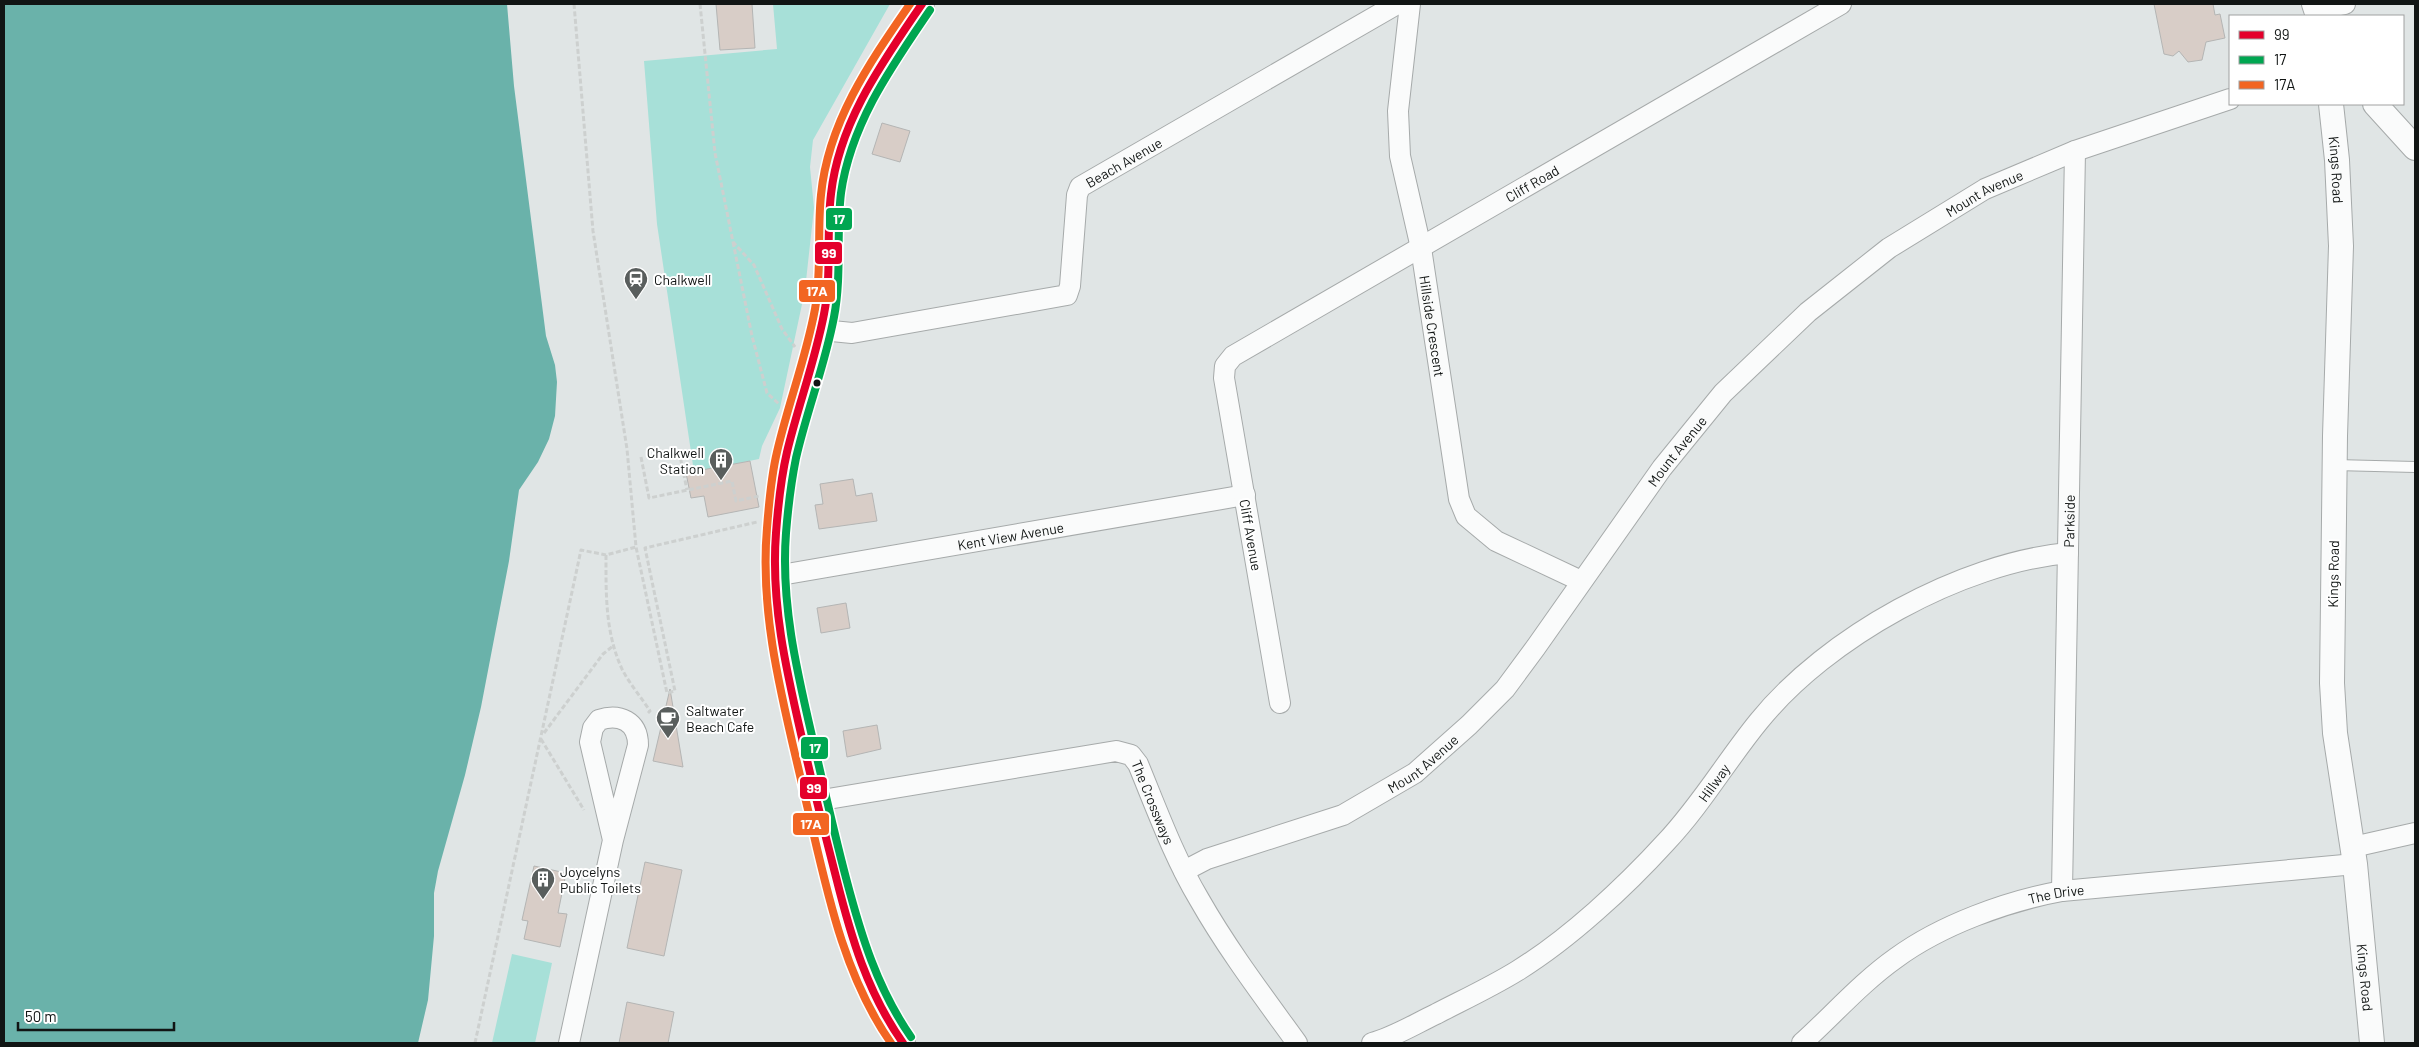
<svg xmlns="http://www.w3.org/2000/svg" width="2419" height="1047" viewBox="0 0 2419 1047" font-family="Barlow,sans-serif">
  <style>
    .green { fill: #a7e0d8 }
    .water { fill: #6ab2aa }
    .building { fill: #d8cdc7; stroke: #b4b5b4 }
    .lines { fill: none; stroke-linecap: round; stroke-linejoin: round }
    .service-casing { stroke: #a6aaaa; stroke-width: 12 }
    .minor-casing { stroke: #a6aaaa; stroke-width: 22 }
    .tertiary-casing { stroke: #a6aaaa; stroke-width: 26 }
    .path { stroke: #cdd0cf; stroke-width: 3; stroke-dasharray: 5 2.5; stroke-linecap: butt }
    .service { stroke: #fafbfb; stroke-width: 10 }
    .minor { stroke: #fafbfb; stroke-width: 20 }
    .tertiary { stroke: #fafbfb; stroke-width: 24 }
    .bus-1-casing { stroke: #fff; stroke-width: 11 }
    .bus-2-casing { stroke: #fff; stroke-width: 11 }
    .bus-3-casing { stroke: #fff; stroke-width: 11 }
    .bus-1 { stroke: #e4002b; stroke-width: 8 }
    .bus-2 { stroke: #00a651; stroke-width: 8 }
    .bus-3 { stroke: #f26522; stroke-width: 8 }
    .bus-dot { fill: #111514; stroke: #fff; stroke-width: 2 }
    .labels { text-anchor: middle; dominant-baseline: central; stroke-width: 4; stroke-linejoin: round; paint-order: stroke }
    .street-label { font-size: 14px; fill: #111514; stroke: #fff }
    .poi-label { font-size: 14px; fill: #111514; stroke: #fff; text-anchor: start }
    .line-badge { stroke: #fff; stroke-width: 2 }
    .badge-label { font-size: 14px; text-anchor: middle; font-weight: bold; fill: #fff }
  </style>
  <rect width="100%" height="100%" fill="#e0e5e5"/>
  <!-- green -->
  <path class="green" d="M773,4H890L813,140L810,167L814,208L805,290L780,408L762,446L759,459L694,472L657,224L644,61L777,49Z
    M512,954L552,963L535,1043H492Z"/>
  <!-- water -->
  <path class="water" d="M4,4H507L514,86L546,336L555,365L557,382L555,416L549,439L538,462L519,490L509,561L481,707L465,775L438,871L434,893V936L428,1000L418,1043H4Z"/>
  <!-- building -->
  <path class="building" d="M716,4H752L755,48L720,50Z
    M2154,4H2213L2215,15L2220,14L2225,38L2206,42L2202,60L2188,62L2179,51L2173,56L2164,54Z
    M882,123L910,131L900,162L872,154Z
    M750,461L759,507L708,517L704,496L691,498L686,473Z
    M853,479L856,496L872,493L877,521L819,529L815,505L823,504L820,484Z
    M846,603L850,628L821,633L817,608Z
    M670,689L683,767L653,761Z
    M877,725L881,749L847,757L843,731Z
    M645,862L682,870L664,956L627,948Z
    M534,866L566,873L558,913L567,914L560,947L524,939L528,921L522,920Z
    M627,1002L674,1012L668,1043H619Z"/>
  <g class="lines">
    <!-- service casing -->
    <g class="service-casing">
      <path id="service" d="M2335,465L2415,467"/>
    </g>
    <!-- minor casing -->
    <g class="minor-casing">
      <g id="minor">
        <path id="s1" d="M1410,4L1398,111L1400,156L1421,248L1459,499L1466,516L1496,541L1581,581"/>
        <path d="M2316,10L2345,4"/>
        <path id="s2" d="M822,330L852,333L1067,295L1070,286L1077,195L1080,187L1397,4"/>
        <path id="s3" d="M775,576L1245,495"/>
        <path id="s4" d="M1280,703L1224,378L1225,366L1233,356L1841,4"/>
        <path id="s5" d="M816,801L1116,751L1131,755L1138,764C1157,810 1174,857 1199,899C1228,950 1263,996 1297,1043"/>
        <path d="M2353,847L2415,833"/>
        <path id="s6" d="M1184,871L1207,859L1343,815L1415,773L1469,725L1505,689L1536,647L1662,468L1723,393L1808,312L1889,248L1985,189L2075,151L2230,99"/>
        <path id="s7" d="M2062,891L2075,151"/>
        <path d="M569,1043L613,840L590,742L593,728L599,720C619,713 638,721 638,745L613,840"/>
        <path id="s8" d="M1372,1043C1394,1037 1415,1024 1436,1014C1463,1000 1491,987 1517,971C1569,939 1625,887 1666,842C1701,805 1727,760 1759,721C1827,637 1961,563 2068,553"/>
        <path id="s9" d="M1802,1043C1833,1015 1862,982 1896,958C1941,925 2007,901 2062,891L2355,864"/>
      </g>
    </g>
    <!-- tertiary casing -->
    <g class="tertiary-casing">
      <g id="tertiary">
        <path d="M2314,4L2318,16"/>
        <path id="s10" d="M2331,104L2337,160L2341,246L2335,436L2332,683L2335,733L2355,864L2372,1043"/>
        <path d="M2375,104L2415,148"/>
        <path d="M903,1043C863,991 852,940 836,878C825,837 815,796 806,755C793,697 777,637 775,577C774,550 777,522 780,495C785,439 810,386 821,330C826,308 830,283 830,260C830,238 829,216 831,194C838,122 883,62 922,4"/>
      </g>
    </g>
    <!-- path -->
    <path class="path" d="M574,4L593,231L627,449L636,547L667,693L675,691L645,548L757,522
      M700,4L715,153L733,242L754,265L782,329L795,347
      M733,242L752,336L767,393L779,404
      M679,451L687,490
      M641,457L649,498L732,481L736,501L759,496
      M606,555C606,594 605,632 622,669C629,683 641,697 650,711L648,713
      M544,733L603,654L613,646
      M541,739L584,810
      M475,1043L581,550L606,555L636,547"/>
    <!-- service -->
    <use href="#service" class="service"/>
    <!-- minor -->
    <use href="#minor" class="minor"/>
    <!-- tertiary -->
    <use href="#tertiary" class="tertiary"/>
    <!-- bus-1 casing -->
    <g class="bus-1-casing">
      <path id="bus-1" d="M903,1043C867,992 851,937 836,877C826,838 816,799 807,760C790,685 770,611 776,533C778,506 781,478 787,452C798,406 815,361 824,314C832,274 826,235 831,194C839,122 882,63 922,4"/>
    </g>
    <!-- bus-2 casing -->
    <g class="bus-2-casing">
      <path id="bus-2" d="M911,1037C877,988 861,935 846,878C836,840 827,801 818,762C801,687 780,611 786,533C788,508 791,483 796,458C807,410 825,365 834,317C842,275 836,234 841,193C851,123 892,66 930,10"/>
    </g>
    <!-- bus-3 casing -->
    <g class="bus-3-casing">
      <path id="bus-3" d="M891,1043C841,972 825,881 805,797C785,709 759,619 767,528C769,502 771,477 777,452C788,404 806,358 815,309C822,271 817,233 821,195C828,122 870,62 910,4"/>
    </g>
    <!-- bus-1 -->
    <use href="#bus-1" class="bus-1"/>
    <!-- bus-2 -->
    <use href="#bus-2" class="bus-2"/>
    <!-- bus-3 -->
    <use href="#bus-3" class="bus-3"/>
  </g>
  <!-- icons -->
  <defs>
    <g id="station-pin" transform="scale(1.25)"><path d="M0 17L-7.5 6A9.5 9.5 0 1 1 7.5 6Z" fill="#595e5d" stroke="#fff"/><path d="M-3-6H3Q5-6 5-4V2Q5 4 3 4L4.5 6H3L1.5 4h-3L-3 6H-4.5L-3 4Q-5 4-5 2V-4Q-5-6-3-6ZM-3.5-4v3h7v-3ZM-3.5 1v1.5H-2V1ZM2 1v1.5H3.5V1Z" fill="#fff"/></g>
    <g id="building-pin" transform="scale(1.25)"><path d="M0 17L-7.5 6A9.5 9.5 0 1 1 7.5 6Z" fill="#595e5d" stroke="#fff"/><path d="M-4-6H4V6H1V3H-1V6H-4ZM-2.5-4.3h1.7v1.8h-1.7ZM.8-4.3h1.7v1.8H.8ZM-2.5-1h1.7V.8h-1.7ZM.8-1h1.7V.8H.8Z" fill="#fff"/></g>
    <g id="cafe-pin" transform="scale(1.25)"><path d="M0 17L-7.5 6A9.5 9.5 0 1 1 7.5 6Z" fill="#595e5d" stroke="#fff"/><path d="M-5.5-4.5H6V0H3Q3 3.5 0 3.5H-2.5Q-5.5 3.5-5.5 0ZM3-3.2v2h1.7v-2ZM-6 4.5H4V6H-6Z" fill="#fff"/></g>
  </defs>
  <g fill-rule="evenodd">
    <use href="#station-pin" x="636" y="279"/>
    <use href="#building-pin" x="721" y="460"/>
    <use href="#cafe-pin" x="668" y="718"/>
    <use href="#building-pin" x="543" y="879"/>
  </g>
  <!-- markers -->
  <circle class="bus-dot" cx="817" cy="383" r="4.5"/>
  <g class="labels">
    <!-- street labels -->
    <g class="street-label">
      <text stroke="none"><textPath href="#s2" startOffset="408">Beach Avenue</textPath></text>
      <text stroke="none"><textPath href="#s10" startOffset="66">Kings Road</textPath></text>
      <text stroke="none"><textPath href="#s4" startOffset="700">Cliff Road</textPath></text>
      <text stroke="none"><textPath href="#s6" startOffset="1074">Mount Avenue</textPath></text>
      <text stroke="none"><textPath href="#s1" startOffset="326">Hillside Crescent</textPath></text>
      <text stroke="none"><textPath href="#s6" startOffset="669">Mount Avenue</textPath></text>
      <text stroke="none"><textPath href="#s7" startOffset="370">Parkside</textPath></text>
      <text stroke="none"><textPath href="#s3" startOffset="239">Kent View Avenue</textPath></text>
      <text transform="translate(1251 535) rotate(80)">Cliff Avenue</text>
      <text transform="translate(2333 574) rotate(-89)">Kings Road</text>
      <text stroke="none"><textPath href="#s6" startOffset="264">Mount Avenue</textPath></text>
      <text stroke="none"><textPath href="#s8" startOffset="436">Hillway</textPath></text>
      <text stroke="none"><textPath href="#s5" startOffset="372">The Crossways</textPath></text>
      <text stroke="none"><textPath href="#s9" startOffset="301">The Drive</textPath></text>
      <text stroke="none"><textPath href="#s10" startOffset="876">Kings Road</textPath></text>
    </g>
    <!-- poi labels -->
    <g class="poi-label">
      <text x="654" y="279">Chalkwell</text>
      <text x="704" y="452" text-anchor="end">Chalkwell<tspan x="704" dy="16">Station</tspan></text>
      <text x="686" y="710">Saltwater<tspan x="686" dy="16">Beach Cafe</tspan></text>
      <text x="560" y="871">Joycelyns<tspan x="560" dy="16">Public Toilets</tspan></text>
    </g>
  </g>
  <g class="line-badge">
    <rect x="825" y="207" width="28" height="24" rx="5" fill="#00a651"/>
    <rect x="814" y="241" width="29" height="24" rx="5" fill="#e4002b"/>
    <rect x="798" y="279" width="38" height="24" rx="5" fill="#f26522"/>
    <rect x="800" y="736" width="29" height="24" rx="5" fill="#00a651"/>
    <rect x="799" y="776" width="29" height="24" rx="5" fill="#e4002b"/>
    <rect x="792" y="812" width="38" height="24" rx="5" fill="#f26522"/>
  </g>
  <g class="badge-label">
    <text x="839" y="224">17</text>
    <text x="829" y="258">99</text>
    <text x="817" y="296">17A</text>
    <text x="815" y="753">17</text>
    <text x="814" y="793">99</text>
    <text x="811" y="829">17A</text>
  </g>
  <!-- border -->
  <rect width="2419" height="1047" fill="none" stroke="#111514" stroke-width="10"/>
  <!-- legend -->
  <rect x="2229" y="15" width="175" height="90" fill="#ffffff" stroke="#a0a1a1"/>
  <rect x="2239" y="31" width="25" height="8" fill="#e4002b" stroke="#a0a1a1"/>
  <text x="2274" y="40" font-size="15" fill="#111514">99</text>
  <rect x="2239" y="56" width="25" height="8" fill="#00a651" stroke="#a0a1a1"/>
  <text x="2274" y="65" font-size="15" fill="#111514">17</text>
  <rect x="2239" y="81" width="25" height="8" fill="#f26522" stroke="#a0a1a1"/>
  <text x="2274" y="90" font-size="15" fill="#111514">17A</text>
  <!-- scale -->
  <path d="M18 1022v8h156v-8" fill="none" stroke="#111514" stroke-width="2.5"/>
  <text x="25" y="1022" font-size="15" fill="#111514" stroke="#ffffff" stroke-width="4" paint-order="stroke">50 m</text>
</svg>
